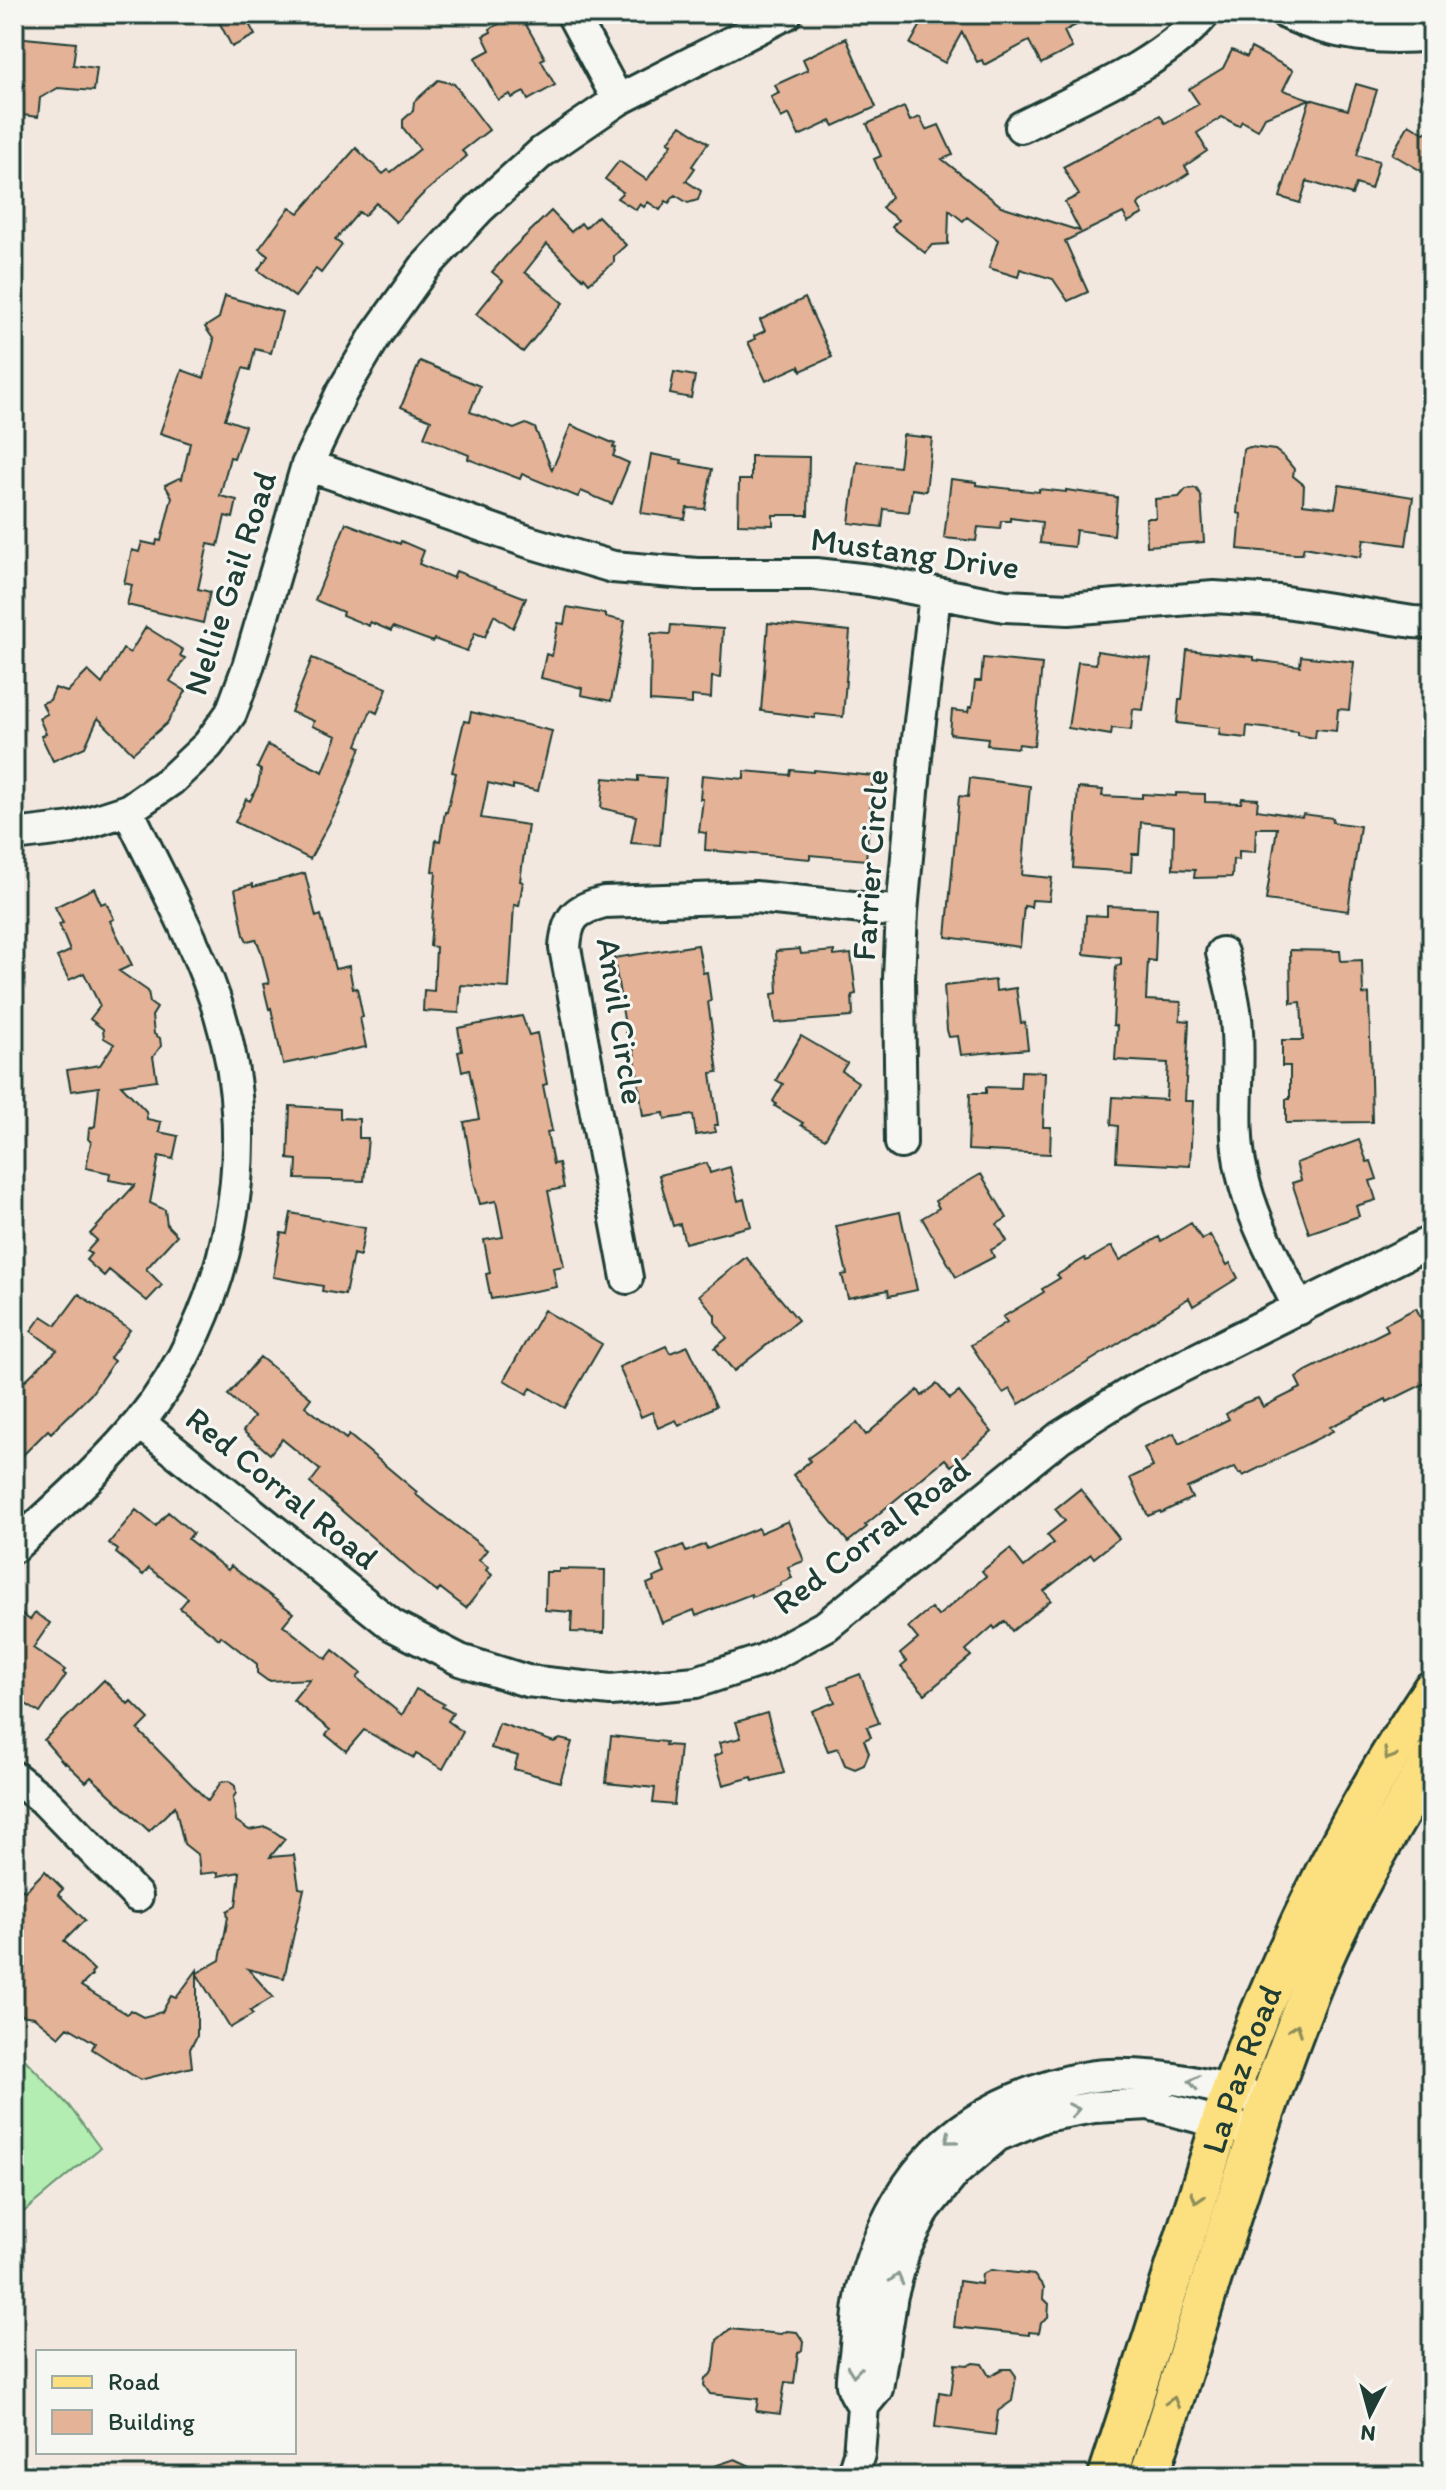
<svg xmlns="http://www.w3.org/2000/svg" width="1446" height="2490" viewBox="0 0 1446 2490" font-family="Itim,sans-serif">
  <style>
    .green { fill: #b3edb1; stroke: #699572; stroke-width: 2 }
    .building { fill: #e4b296; stroke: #1f3d34; stroke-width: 2 }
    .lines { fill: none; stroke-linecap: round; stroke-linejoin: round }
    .minor-casing { stroke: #1f3d34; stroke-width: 36 }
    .major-casing { stroke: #1f3d34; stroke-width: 44 }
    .minor { stroke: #f6f6f2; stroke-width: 30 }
    .major { stroke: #fce080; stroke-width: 38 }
    .oneway { stroke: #8e8e5a }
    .oneway2 { stroke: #8a9a93 }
    .labels { text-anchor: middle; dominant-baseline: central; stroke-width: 6; stroke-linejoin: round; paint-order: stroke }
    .street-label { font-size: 34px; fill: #1f3d34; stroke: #f6f6f2 }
  </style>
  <rect width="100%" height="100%" fill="#f2e8e0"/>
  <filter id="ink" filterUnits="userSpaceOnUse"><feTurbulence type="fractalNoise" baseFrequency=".0125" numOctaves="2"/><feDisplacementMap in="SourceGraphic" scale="16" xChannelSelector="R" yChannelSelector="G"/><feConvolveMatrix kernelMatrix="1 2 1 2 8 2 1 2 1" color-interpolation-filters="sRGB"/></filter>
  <g filter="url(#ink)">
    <!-- green -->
    <path class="green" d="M14,2048L69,2106L100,2148L14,2220Z"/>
    <!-- building -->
    <path class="building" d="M215,14H244L255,35L232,47Z
      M517,14H520L545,58L541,60L555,85L528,100L524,92L512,98L510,94L498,100L475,58L490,50L483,36L491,32L490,29Z
      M927,14H1098L1064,31L1072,48L1041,64L1029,41L984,65L982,60L977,62L962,32L945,63L910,44Z
      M14,37L76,43L73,65L97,68L94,91L58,88L40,98L38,117L14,114Z
      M846,38L876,107L834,126L831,121L799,136L789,114L781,118L771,97L779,93L775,85L808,70L803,59Z
      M1251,48L1293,70L1283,90L1310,99L1265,117L1258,130L1242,121L1239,126L1222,117L1197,133L1207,151L1185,166L1189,173L1180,179L1140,202L1138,205L1143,214L1128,222L1123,213L1065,241L1088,292L1068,301L1053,279L1020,269L1018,277L989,268L998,240L967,217L963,221L949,210L948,244L932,245L925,253L892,227L898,220L882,208L891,197L874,159L881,156L867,124L904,107L910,121L920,117L926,130L939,125L953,155L942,159L1001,206L1080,231L1065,202L1079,195L1063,167L1160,115L1165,123L1199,104L1189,89L1223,68L1232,50L1247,57Z
      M438,80L454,84L489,130L462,151L467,156L422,195L396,222L376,203L364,216L359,212L335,240L342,245L321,273L316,269L295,297L258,270L268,256L259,249L290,207L299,213L356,148L383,174L388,170L391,172L420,149L403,128V120L413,111L414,102Z
      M1356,84L1377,90L1357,155L1379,161L1371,189L1356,184L1352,195L1307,181L1300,203L1280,197L1310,99L1348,110Z
      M1409,124L1424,133L1432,128V177L1392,154Z
      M681,125L708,143L692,166L695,168L686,181L701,191L698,200L688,203L675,195L669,203L666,201L660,210L648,202L644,207L640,204L636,210L617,198L623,192L605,179L619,161L647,180L672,144L668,142Z
      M551,211L571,232L581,223L585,228L598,216L626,245L614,256V262L589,283L584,277L583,279L547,244L525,272L563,303L523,352L476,314L503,281L492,272L512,249Z
      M225,296L282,312L271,353L255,349L250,370L243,368L225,419L245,426L234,458L230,457L220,496L237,500L233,518L225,516L218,546L208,544L198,589L210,592L203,623L127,605L132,585L124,583L132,550L139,552L142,542L156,545L157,540L161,541L172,497L165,485L179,478L182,479L190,443L160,433L182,370L204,378L214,340L205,327L219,318Z
      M805,298L832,357L801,371L799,366L766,381L748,342L755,339L754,336L765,331L760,320Z
      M420,361L480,386L470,412L514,429L526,424L535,428L552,470L571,425L615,444L613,447L616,448L613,456L629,463L612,504L581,491L578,497L522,474L520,479L468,459L469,455L424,437L431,420L401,407Z
      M674,372L695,376L691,398L670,394Z
      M903,435L932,438L926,491L912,489L909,512L884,509L882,527L849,523L857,462L899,467Z
      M1250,447L1275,450L1284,457L1294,469L1293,476L1304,485L1303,504L1335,508L1339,485L1413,497L1406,545L1364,539L1361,557L1304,547L1302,554H1295L1238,549L1241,514L1237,513L1243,449Z
      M651,454L682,460L681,463L712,469L705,509L687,508L685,519L641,513Z
      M751,456L809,457L808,515H773V525L738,524L739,480H751Z
      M951,479L976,482V485L1039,492V489L1066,492V490L1117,497L1114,535L1076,530L1074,547L1040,543L1042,522L1010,518V521H1001L1000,529L978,527L976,541L944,538Z
      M1196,488L1201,496L1204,542L1147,546L1146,518H1156L1155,499L1179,497L1186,489Z
      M346,523L400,544L401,541L424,551L419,564L453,578L456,571L526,598L513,628L494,615L485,637L475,633L467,651L434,639L433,642L393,627L391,631L370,622L369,626L342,615L343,612L315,600Z
      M567,607L606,614V617L625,621L611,701L581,695L582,688L541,678L546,654L552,656L558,623L564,624Z
      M768,623L850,631L843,717L815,714V718L761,711Z
      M671,625L723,629L720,678L712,677L711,698L692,696V704L650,701L651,633L670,634Z
      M146,627L183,650L180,656L185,658L170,681L186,691L167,723L133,753L98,718L85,747L53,761L41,736L46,734L39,718L47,714L42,703L50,700L55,688L67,692L88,671L102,684L123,649L130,653Z
      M1187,650L1254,657V660L1300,666L1301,656L1354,662L1349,710L1338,709L1336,731L1316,729L1315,738L1297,735V732L1247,726L1246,738L1219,735L1220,728L1177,723L1179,700H1182Z
      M1097,651L1151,659L1143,710L1133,709L1131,730L1112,728L1111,735L1068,728L1078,662L1096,664Z
      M312,658L387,688L377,713L371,710L357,745L361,747L339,805L310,859L235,822L246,799L250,801L258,785L261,770L257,768L268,745L323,772L337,736L312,726L314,721L291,712Z
      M983,658L1042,664L1034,746L1019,744L1018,748L987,745L988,738L950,734L952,710L968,712L969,707H972L975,681H981Z
      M471,712L552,731L538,791L513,785V789L488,783L481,818L528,825L520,881L523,882L519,906L514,905L509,988L461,985L459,1013L423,1011L424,990L434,991L436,947L430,946L436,872L432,871L436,840L440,841L445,812H447L456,773L452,772L464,721L469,722Z
      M791,770L813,772L814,770L873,776L866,860L810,855V859L705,850L706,833L699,832L703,799H700L702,775L744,779V771L790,775Z
      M638,776L666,778L660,845L631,843L636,816L601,808L604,778L638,781Z
      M970,778L1030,786L1022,875L1052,878L1049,901L1032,900L1031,907L1024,906L1020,947L946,937L959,796L968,797Z
      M1078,788L1103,790L1102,796L1142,798V794L1176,796V793L1205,794V802L1241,803L1242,798L1258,799L1257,810L1302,817L1303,814L1333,818L1332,822L1360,826L1348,911L1266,900L1277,828H1256L1255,852L1239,851V860L1233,859L1232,877L1194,878L1195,870L1173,869L1174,826L1141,822L1139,854H1132L1131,872L1073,868Z
      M305,873L316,917L321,915L335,969L349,966L353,989L357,988L363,1017L360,1018L366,1047L283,1064L271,1008L269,1009L263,984L269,983L261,951L256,939L247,941L244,935L235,889L253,884V887Z
      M94,888L101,904L106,902L114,919L110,921L132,965L119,971L148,991L150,1003L157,1008L152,1016L154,1034L160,1038L161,1046L153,1057L157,1080L121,1085L146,1111L147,1119L161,1122L159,1132L178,1136L173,1159L159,1156L150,1203L165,1210L167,1225L177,1235L146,1269L162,1285L147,1301L109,1270L104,1276L86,1260L91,1254L87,1251L97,1240L90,1234L135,1185L109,1180L110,1173L86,1168L91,1142L88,1139L89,1129L95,1126L99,1087L71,1091L67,1070L100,1065L114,1044L104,1038L103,1029L90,1019L100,1006L84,973L69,980L57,957L70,951L59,924L63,923L55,907Z
      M1107,906L1157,908L1155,961L1148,960L1146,1000L1181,1002L1180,1020L1189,1021L1185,1101H1193L1190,1166L1116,1162L1118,1126L1111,1125L1113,1097L1166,1100L1168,1063L1115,1060L1117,1026L1113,1025L1116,966L1121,965V958L1084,954L1086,915L1107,916Z
      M698,945L703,973L707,972L711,1001L708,1002L718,1072L711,1073L718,1125H714L716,1132L696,1135L693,1115L665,1119L664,1113L643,1116L632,1037L627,1038L614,958Z
      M800,949L801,954L834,951V956L851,954L856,994L852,995L853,1014L851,1017L775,1023L772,994L778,993L776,951Z
      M1290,950L1340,951L1341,961L1362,960L1363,995L1369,994L1372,1122L1286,1123V1099H1290V1066H1282V1040H1303L1301,1002L1291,1003Z
      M995,980L996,991L1016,988L1021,1023L1025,1022L1028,1049L961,1055L958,1036L949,1037L947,1030L944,986Z
      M522,1016L529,1035L537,1033L547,1084L543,1085L552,1131L547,1132L553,1164L559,1163L564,1188L548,1191L564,1266L553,1268L557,1287L491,1299L486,1274L490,1273L484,1240L503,1237L496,1201L480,1204L474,1182L464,1122L479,1119L469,1069L462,1071L458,1052L462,1051L458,1028Z
      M801,1036L847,1063L842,1071L858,1082L825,1139L801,1125L803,1123L775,1106L776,1104L773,1101L783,1084L776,1080Z
      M1021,1071L1045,1072L1043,1127H1051L1050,1154L968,1150L970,1093H986V1087L1020,1088Z
      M290,1106L340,1109V1118L359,1119V1138H368L364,1181L296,1179L297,1160L288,1159Z
      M1359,1140L1367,1162L1371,1161L1377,1179L1370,1181L1376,1200L1356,1206L1359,1216L1309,1233L1292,1183L1301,1180L1296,1163Z
      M707,1163L710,1173L730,1167L738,1201L744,1199L751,1226L685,1243L680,1224L673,1226L659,1175Z
      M981,1174L1007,1218L997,1224L1007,1241L991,1250L994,1257L956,1277L922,1218L939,1208L935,1201Z
      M900,1212L917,1290L889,1296L888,1290L848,1298L842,1275L847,1274L836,1226Z
      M291,1213L365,1228L360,1256L353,1254L345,1295L322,1291L323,1286L273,1277L281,1233L287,1234Z
      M1191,1223L1202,1240L1210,1235L1227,1265L1230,1263L1238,1278L1193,1306L1189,1298L1108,1350L1019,1404L1010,1389L1003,1393L971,1345L1007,1322L1003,1317L1044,1292L1042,1289L1060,1278L1057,1275L1085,1258L1086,1261L1112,1246L1120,1260L1159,1237L1161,1241Z
      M746,1257L798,1320L734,1371L715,1348L727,1338L715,1322V1315L699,1295Z
      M79,1294L130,1330L110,1358L114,1361L91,1394L51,1433L48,1430L14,1464V1391L57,1350L31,1331L42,1316L56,1325Z
      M1416,1308L1432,1340V1380L1387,1402L1386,1399L1330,1427L1333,1431L1243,1476L1241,1473L1239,1474L1235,1467L1187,1488L1192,1498L1161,1513L1160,1511L1148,1516L1130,1478L1153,1467L1144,1448L1174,1433L1179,1444L1229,1419L1226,1414L1244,1403L1258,1398L1263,1407L1301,1388L1296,1378L1306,1371L1388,1330L1385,1324Z
      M544,1310L602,1344L565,1408L531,1388L527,1394L504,1380Z
      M666,1346L670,1353L688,1346L716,1406L679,1426L676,1420L658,1428L652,1412L641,1417L619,1367Z
      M260,1357L311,1398L305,1406L346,1439L349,1435L417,1492L415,1494L487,1550L479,1560L488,1567L486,1570L492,1575L466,1608L440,1588L437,1592L419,1578L310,1483L320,1470L282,1439L270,1454L243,1431L254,1417L228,1395Z
      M937,1384L950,1399L959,1392L992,1432L951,1466L945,1459L865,1525L867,1527L848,1542L793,1475L810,1461L808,1458L857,1423L866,1435L918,1390L922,1396Z
      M1080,1489L1119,1538L1094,1558L1091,1554L1044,1591L1051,1600L1012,1631L1005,1621L995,1629L993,1626L966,1650L971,1656L925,1694L901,1667L907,1662L900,1654L918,1639L908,1627L931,1608L938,1616L986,1576L982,1571L1010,1549L1024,1567L1054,1543L1047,1535L1065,1521L1055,1509Z
      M136,1510L156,1526L168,1512L193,1533L188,1539L228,1570L231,1566L293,1613L283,1625L326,1659L333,1650L361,1673L357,1678L402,1715L416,1689L444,1704L442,1707L453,1713L448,1721L463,1732L443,1769L416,1754L414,1758L364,1730L346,1751L326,1735L330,1730L293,1700L310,1679L268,1681L257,1673V1664L221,1636L219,1639L180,1608L188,1598L149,1568L143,1575L116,1553L118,1550L109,1543Z
      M788,1521L804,1561L788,1567L792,1578L780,1583L781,1585L752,1597L751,1594L696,1616L694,1610L662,1623L647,1584L654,1581L653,1578L665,1573L657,1555L683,1545L686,1552L705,1544L707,1549L758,1528L760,1533Z
      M559,1569L605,1570L604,1633L571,1632L572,1612L545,1610L546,1572H559Z
      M14,1608L30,1620L35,1613L50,1623L33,1648L65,1670L63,1673L66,1675L40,1713L16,1698L14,1690Z
      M860,1674L879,1723L867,1727L871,1737L864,1740L869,1753L864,1765L855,1769L845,1765L838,1748L828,1751L812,1711L835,1702L829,1686Z
      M104,1680L128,1704L131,1701L149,1719L138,1730L208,1801L221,1782L229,1781L235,1786L236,1793L233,1798L236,1821L249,1830L266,1827L272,1830L285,1839L270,1857L294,1855L299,1888L304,1889L284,1978L248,1969L273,1997L250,2011L253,2014L230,2028L197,1974V2036L190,2049L192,2067L140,2080L92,2049L95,2043L68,2027L59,2037L34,2017L19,2015L14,2006V1886L25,1891L45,1871L63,1889L58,1894L85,1920L64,1941L94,1970L91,1973L92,1975L81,1986L127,2014L130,2010L143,2017L162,2012L171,1996L176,1998L197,1970V1973L220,1960L228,1917L227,1911L236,1906L240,1872L218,1876V1872L200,1874L198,1855L184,1844L175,1806L149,1831L91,1777L86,1782L65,1762L64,1763L44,1740Z
      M767,1713L784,1773L753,1781L752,1777L723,1785L714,1756L722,1753L719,1743L741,1738L736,1722Z
      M499,1723L554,1742L560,1739L572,1742L560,1782L514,1769L518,1756L491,1748Z
      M611,1736L666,1742L665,1745L680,1746L674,1805L653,1803L655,1788L606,1783Z
      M991,2270L1034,2275L1044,2287L1043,2298L1049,2304L1048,2318L1041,2323L1039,2333L1029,2332V2335L954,2327L959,2281L981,2284L982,2274Z
      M730,2329L781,2334L787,2331L797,2332L803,2341L802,2350L798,2353L794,2383L785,2382L780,2414L756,2411L758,2399L710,2394L704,2385L705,2378L710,2375L714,2368L717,2340Z
      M973,2363L982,2364L989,2376L1002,2369H1011L1016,2376L1012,2401L998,2411L995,2435L935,2427L939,2392L951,2394L955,2364L969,2365Z
      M735,2459L772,2476H695L694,2473Z"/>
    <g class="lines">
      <!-- minor casing -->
      <g class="minor-casing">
        <path id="minor" d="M572,14L618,100
          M1287,14C1334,36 1381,40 1432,35
          M1021,127C1081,96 1160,66 1204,14
          M307,465L529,542L613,567L697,574H816L869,580L1005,606L1068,609L1214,597L1279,601L1413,622L1432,623
          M14,835L72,828L128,810L171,780L208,745L231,713L248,667L307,465L342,392L376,335L424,268L479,209L542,152L618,100L786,14
          M1222,953C1229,979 1236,1005 1237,1032C1240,1079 1231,1126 1242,1173C1252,1221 1279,1265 1299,1309
          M901,1143L899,978L902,912L917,747L935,595
          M627,1278L565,948C567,917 575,910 604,902L755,897L902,912
          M140,1423L392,1625L460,1660L527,1681L611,1690L696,1682L763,1660L827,1625L1060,1437L1133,1391L1432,1241
          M14,1547C57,1507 102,1468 139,1423C229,1313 262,1152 220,1015C199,945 159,877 128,810
          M14,1777L46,1802L137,1896
          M863,2406C860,2400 853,2392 852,2385C851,2376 854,2364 855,2355C858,2329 858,2302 866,2277C892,2187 943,2124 1033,2092C1058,2083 1082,2076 1109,2075C1164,2073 1217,2086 1269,2102
          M852,2476L859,2454L863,2406L877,2389L892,2295L904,2251L925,2209L956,2171L997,2136L1044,2116L1094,2107L1149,2104L1239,2128"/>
      </g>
      <!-- major casing -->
      <g class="major-casing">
        <g id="major">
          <path id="s1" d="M1108,2476C1138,2384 1168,2291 1197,2199C1218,2132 1238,2063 1266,1999C1312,1890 1366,1788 1432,1690"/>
          <path d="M1149,2476C1203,2314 1247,2149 1310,1991C1342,1910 1387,1834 1432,1759"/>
        </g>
      </g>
      <!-- minor -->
      <use href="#minor" class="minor"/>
      <!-- major -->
      <use href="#major" class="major"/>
    </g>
    <!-- one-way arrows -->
    <defs><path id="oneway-chevron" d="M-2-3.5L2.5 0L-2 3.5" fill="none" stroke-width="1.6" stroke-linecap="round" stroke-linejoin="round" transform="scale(2)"/></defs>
    <g class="oneway">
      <use href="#oneway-chevron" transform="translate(1389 1755) rotate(121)"/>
      <use href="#oneway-chevron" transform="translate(1296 2029) rotate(-70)"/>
      <use href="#oneway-chevron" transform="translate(1197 2198) rotate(108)"/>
      <use href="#oneway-chevron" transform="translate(1173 2402) rotate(-73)"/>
    </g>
    <g class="oneway2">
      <use href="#oneway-chevron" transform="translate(1194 2082) rotate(-170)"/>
      <use href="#oneway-chevron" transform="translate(1074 2110) rotate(-11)"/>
      <use href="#oneway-chevron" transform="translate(950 2139) rotate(140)"/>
      <use href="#oneway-chevron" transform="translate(897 2279) rotate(-75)"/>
      <use href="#oneway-chevron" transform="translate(854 2371) rotate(96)"/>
    </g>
  </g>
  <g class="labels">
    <!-- street labels -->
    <g class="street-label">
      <text transform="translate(915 553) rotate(8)">Mustang Drive</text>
      <text transform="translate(230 583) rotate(-72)">Nellie Gail Road</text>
      <text transform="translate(870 865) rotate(-86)">Farrier Circle</text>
      <text transform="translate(621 1021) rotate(81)">Anvil Circle</text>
      <text transform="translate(282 1488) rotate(39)">Red Corral Road</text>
      <text transform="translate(871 1536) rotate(-37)">Red Corral Road</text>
      <text stroke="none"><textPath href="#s1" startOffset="428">La Paz Road</textPath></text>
    </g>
  </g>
  <!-- margin -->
  <rect width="1446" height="2490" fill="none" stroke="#f6f6f2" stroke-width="48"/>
  <rect x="24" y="24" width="1398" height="2442" fill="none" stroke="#1f3d34" stroke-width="3" filter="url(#ink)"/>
  <!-- legend -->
  <rect x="36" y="2350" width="260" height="104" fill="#f6f6f2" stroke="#a0aca6" stroke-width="2"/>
  <rect x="52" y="2376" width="40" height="12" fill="#fce080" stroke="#a0aca6" stroke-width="2"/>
  <text x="108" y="2390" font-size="24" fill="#1f3d34">Road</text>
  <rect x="52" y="2410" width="40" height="24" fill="#e4b296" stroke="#a0aca6" stroke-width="2"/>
  <text x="108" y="2430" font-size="24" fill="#1f3d34">Building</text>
  <!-- north arrow -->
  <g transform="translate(1370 2414) rotate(186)" stroke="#f6f6f2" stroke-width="6" paint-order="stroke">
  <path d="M0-6L14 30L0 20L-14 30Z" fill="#1f3d34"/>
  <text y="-12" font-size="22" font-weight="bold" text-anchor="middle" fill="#1f3d34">N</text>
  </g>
</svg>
